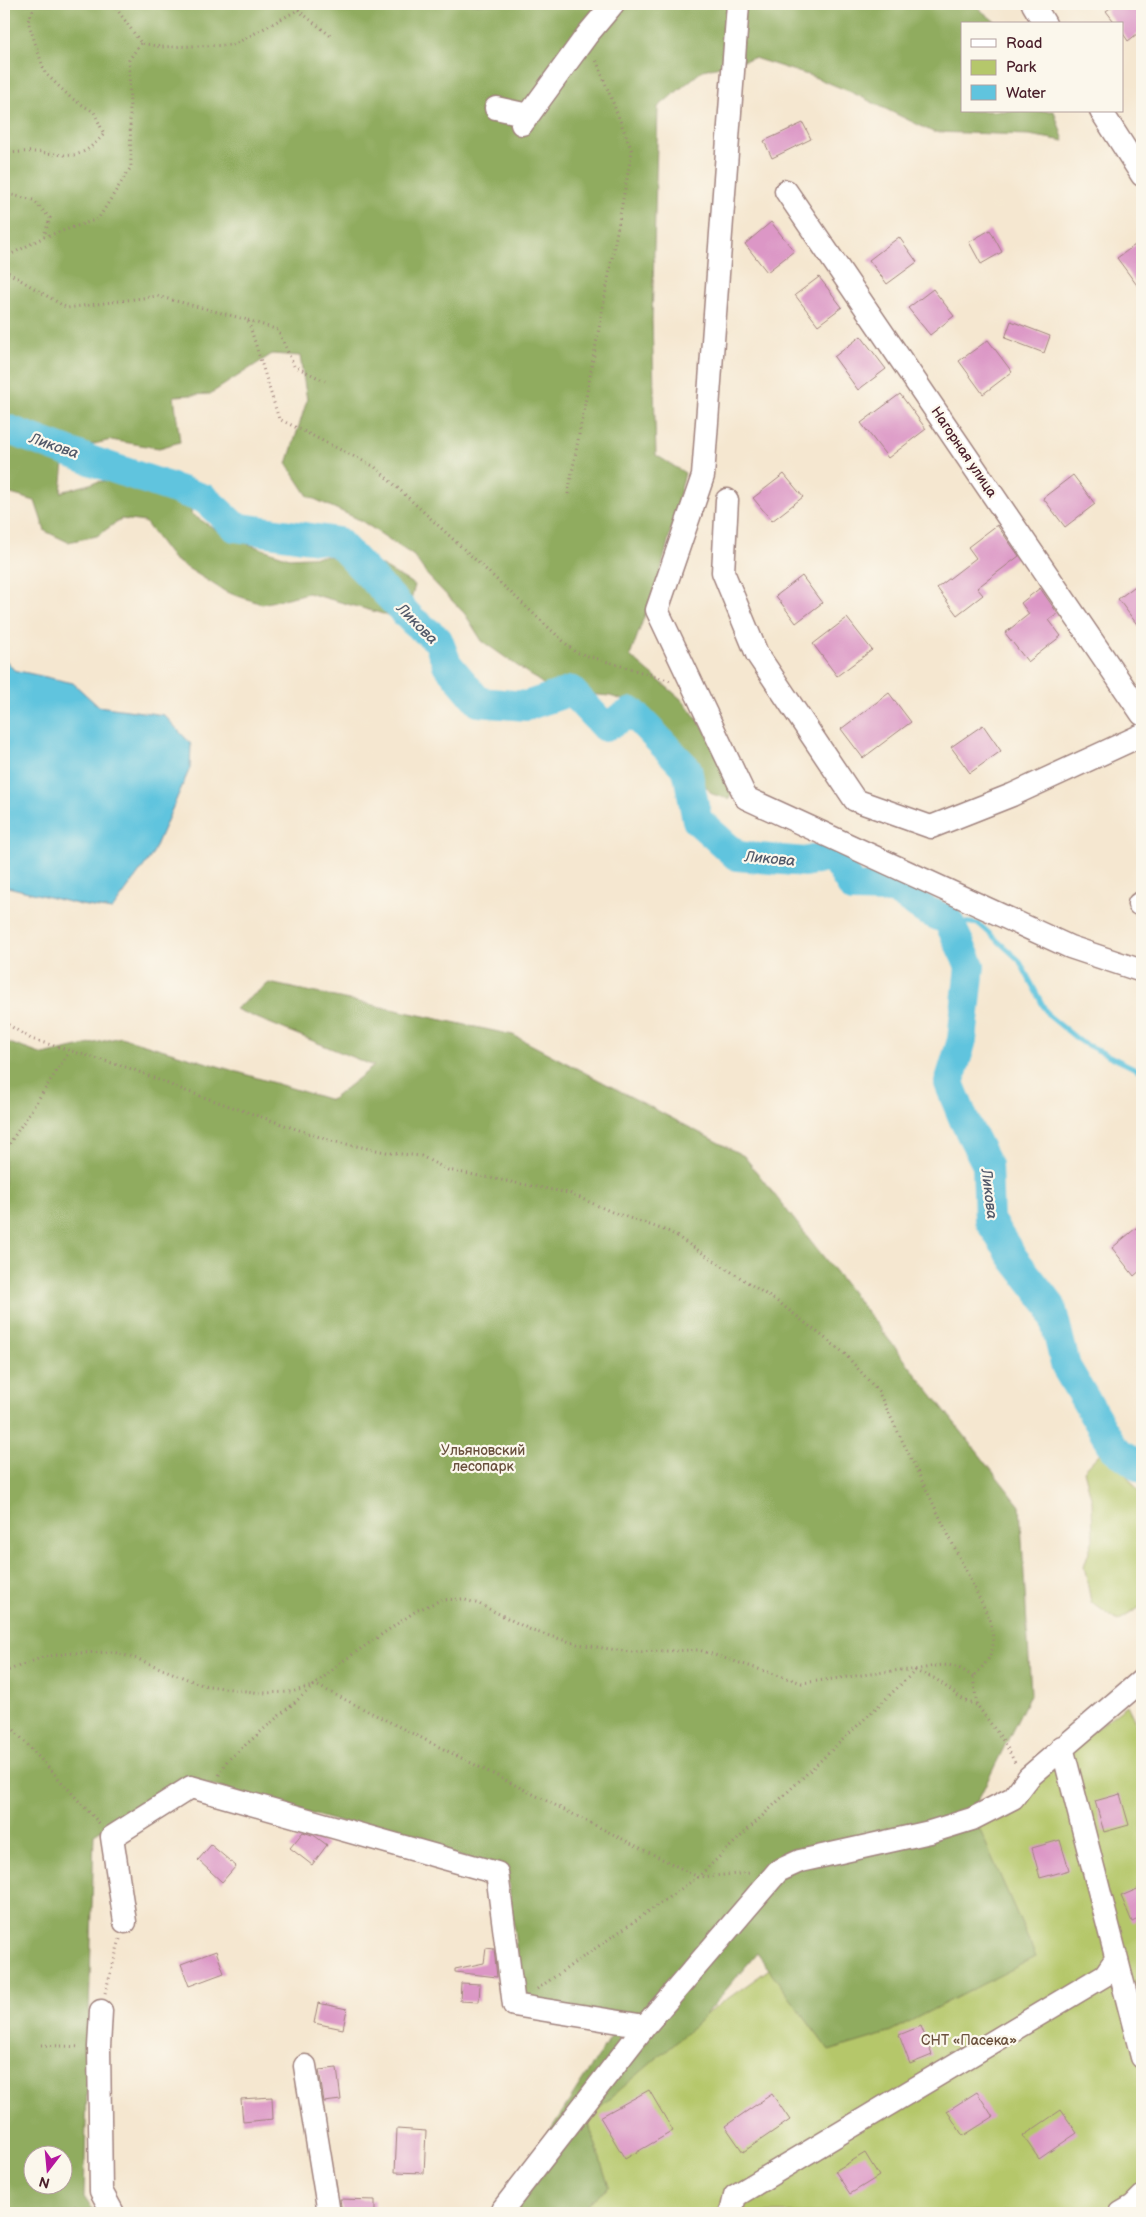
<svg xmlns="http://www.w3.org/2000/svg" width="1146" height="2217" viewBox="0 0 1146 2217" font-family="'Balsamiq Sans',sans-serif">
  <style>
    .green { fill: #b5c76b; stroke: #80734b }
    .forest { fill: #90ac5f; stroke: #6d6645; fill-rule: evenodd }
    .water { fill: #60c4de; stroke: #557284 }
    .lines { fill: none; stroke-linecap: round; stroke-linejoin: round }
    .stream { stroke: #60c4de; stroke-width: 5 }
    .river { stroke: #60c4de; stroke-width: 30 }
    .building { fill: #dc97c6 }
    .minor-casing { stroke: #a0837e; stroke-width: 25 }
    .path { stroke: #a0837e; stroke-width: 3; stroke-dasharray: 1 4; stroke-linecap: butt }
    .minor { stroke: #fff; stroke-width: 22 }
    .labels { text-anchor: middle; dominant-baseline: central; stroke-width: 4.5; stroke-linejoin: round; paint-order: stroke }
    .street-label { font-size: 14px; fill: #4a1f2b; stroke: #fbf7ec }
    .park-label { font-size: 14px; fill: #6a513e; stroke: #fbf7ec }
    .water-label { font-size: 15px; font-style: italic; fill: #52596a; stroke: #fbf7ec }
  </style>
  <rect width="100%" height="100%" fill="#fbf7ec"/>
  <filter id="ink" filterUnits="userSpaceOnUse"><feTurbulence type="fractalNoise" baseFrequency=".02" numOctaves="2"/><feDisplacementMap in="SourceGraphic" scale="10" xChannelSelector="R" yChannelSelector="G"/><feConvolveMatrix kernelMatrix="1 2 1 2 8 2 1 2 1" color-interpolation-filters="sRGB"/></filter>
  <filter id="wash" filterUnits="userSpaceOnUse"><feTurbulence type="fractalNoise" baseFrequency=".0096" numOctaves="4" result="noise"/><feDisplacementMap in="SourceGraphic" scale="20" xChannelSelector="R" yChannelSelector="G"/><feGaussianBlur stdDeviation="1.12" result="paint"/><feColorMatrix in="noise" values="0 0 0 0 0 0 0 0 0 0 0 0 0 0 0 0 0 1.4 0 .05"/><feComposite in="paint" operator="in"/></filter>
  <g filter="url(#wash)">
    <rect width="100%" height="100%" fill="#f5e7d0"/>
    <!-- green -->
    <path class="green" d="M1100,1453L1120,1466L1142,1496V1606L1118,1621L1091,1602L1084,1566L1093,1539L1092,1501L1084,1470Z
      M1127,1705L1142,1736V2211L1138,2213H506L609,2083L851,1911Z"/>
    <!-- forest -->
    <path class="forest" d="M4,4H973L998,24H962V111H1054L1064,141L1029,135L933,132L851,92L814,77L754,58L703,70L658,107L652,321L656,455L685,473L661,570L630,656L681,699L703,726L734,787L729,799L712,794L680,754L659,720L636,704L610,696L553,691L482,641L465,614L428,576L414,556L360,520L308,496L287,464L307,400L300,356L272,354L210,394L174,396L180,442L159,448L111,440L65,451L61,492L97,482L128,477L194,480L191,514L228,537L289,558L328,556L375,562L415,585L411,600L401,619L308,593L262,604L226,592L173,559L145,522L121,519L97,536L68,542L45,531L35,501L4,492Z
      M269,983L513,1035L744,1156L1020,1506L1031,1693L972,1812L1036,1957L885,2034L829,2051L757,1953L698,2023L587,2118L609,2187L577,2213H497L612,2035L521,1991L507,1870L186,1778L94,1834L84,2197L95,2213H4V1041L43,1055L121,1037L331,1100L374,1066L235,1009ZM32,2154H62V2184H32Z"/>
    <!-- water -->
    <path class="water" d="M4,658L14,670L73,683L98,706L164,715L191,744L190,768L152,855L112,910L81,905L4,886Z"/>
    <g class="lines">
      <!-- stream -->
      <path class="stream" d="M948,920L979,924L1019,960L1048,1015L1081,1042L1142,1072"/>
      <!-- river -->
      <path class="river" d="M4,428L98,463L205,499L235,527L338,542L413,621L438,640L447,664L479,702L526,706L571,691L605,727L632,712L687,769L697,820L737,856L805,862L832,855L853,888L894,889L925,910L948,920L970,966L962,1040L949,1083L964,1120L987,1165L989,1220L1014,1259L1051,1306L1066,1367L1114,1448L1142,1468"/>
    </g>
    <g id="blocks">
      <!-- building -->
      <path class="building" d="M1116,4H1142V30L1128,41L1122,32V24H1116L1106,11Z
        M803,123L811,139L772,158L764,141Z
        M771,222L794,251L767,272L745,244Z
        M990,230L1002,252L981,264L969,242Z
        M899,237L917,262L887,284L869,260Z
        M1142,240V292L1117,258Z
        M819,277L842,307L818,325L795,295Z
        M933,289L954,316L930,335L908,308Z
        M1011,321L1050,336L1044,353L1005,338Z
        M861,336L886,369L858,390L834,357Z
        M988,340L1012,372L983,394L959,361Z
        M900,394L926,429L888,458L861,423Z
        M784,474L803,497L772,521L753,498Z
        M1073,475L1095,504L1065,527L1043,498Z
        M997,525L1019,556L977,588L983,595L957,615L937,588L976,558L968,547Z
        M802,576L822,603L796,623L776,596Z
        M1142,581V631L1118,599Z
        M1040,588L1058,614L1049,620L1061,636L1028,662L1005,633L1029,614L1021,603Z
        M847,618L872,650L837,676L813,644Z
        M889,693L911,722L863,758L841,729Z
        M983,725L1001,751L970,773L951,747Z
        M1142,1223V1269L1134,1276L1112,1248Z
        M1120,1794L1129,1825L1104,1832L1095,1801Z
        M303,1832L315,1836L327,1845L312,1865L290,1848Z
        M1060,1840L1069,1870L1040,1878L1032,1848Z
        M211,1845L236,1866L222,1882L198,1860Z
        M1142,1887V1917L1132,1922L1121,1896Z
        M486,1948L494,1949L497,1977L455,1972V1969L484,1963Z
        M216,1951L224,1973L189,1986L181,1964Z
        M461,1983L480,1984L479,2002L460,2001Z
        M318,2003L347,2009L343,2029L314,2023Z
        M921,2026L932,2055L910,2064L899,2035Z
        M337,2068L341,2100L324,2102L319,2070Z
        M649,2090L673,2131L625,2159L600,2117Z
        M977,2092L993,2117L963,2136L947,2111Z
        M772,2094L790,2120L743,2152L725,2126Z
        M272,2097L273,2119L243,2122L241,2099Z
        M1061,2110L1077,2133L1039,2159L1023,2136Z
        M397,2129L426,2131L424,2173L395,2172Z
        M865,2153L879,2176L850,2194L835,2171Z
        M340,2199L375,2200V2213H342Z"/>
    </g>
  </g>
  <g filter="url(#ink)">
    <use href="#blocks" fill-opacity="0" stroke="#a0837e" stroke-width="1"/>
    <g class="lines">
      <!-- minor casing -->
      <g class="minor-casing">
        <path id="minor" d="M738,4L703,476L657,610L746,798L1070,947L1142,971
          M1033,4L1045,24
          M496,108L528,115
          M1101,111L1142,175
          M522,124L587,35L613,4
          M786,191L1142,714
          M727,500L723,572L757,654L855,800L931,827L1012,795L1142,735
          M1139,904L1142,905
          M1062,1747L1142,2057
          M125,1922L112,1837L191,1787L497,1873L514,2005L645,2026
          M101,2011L99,2047L101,2191L113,2213
          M305,2066L329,2213
          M500,2213L645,2026L778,1871L800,1861L930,1832L972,1819L1013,1798L1029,1777L1142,1680
          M731,2213L735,2196L1105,1975L1116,1959
          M1121,2213L1133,2206L1142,2197"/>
      </g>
      <!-- path -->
      <path class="path" d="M113,4L141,43L161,47L233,45L298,10L302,4
        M4,5L14,4
        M298,10L332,37
        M4,153C14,153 25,151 35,152C70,154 77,164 104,134L94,112L71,98L45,73L28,21L36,4
        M4,190L12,195L33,200L50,218L44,236
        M4,258L44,237L98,219L131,167L129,60L141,43
        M4,270L67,308L157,296L248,320L279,419L375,467L575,652L671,681
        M248,320L278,330L294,366L325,381
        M568,494L632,151L595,57
        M4,1022L31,1039L132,1069L183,1090L331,1141L391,1153L421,1156L448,1170L569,1193L612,1212L670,1232L781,1304L844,1353L878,1391L990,1620C996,1650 994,1655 973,1677L977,1705L1005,1743L1016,1765
        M4,1152L69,1052
        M4,1672L43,1657L72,1653L113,1652L138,1659L202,1685L261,1693L291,1692L316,1685L698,1877L752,1873
        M4,1719L100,1824
        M219,1775L227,1761L340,1663L416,1611L441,1600L462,1599L479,1604L533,1631L577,1644L630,1652L699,1650L802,1683L900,1670C933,1672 944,1654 973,1677
        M537,1989L698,1877L915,1671L936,1679L965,1701L977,1705
        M105,1993L120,1939
        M41,2045L81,2047"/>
      <!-- minor -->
      <use href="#minor" class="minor"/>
    </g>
  </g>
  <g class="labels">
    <!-- street labels -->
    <g class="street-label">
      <text transform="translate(964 452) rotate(56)">Нагорная улица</text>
    </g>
    <!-- park labels -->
    <g class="park-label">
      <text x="483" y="1450">Ульяновский<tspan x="483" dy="16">лесопарк</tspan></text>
      <text x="969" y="2040">СНТ «Пасека»</text>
    </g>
    <!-- water labels -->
    <g class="water-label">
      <text transform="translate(54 446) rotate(19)">Ликова</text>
      <text transform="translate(417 624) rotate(45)">Ликова</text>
      <text transform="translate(770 859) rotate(5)">Ликова</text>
      <text transform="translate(989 1194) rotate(83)">Ликова</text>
    </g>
  </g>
  <!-- margin -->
  <rect width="1146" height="2217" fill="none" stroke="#fbf7ec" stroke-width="20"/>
  <!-- legend -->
  <rect x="961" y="22" width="162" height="90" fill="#fbf7ec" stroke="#b4a19f"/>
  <rect x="971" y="39" width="25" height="8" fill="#ffffff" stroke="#b4a19f"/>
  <text x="1006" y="48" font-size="15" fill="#4a1f2b">Road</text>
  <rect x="971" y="60" width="25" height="15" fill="#b5c76b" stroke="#b4a19f"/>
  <text x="1006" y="72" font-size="15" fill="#4a1f2b">Park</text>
  <rect x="971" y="85" width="25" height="15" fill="#60c4de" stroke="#b4a19f"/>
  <text x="1006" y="98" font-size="15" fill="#4a1f2b">Water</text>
  <!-- north arrow -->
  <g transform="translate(48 2170) rotate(196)"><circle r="24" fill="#fbf7ec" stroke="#b4a19f"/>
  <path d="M0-4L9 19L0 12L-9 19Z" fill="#b5179e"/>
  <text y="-8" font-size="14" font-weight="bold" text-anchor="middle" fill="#4a1f2b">N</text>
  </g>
</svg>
